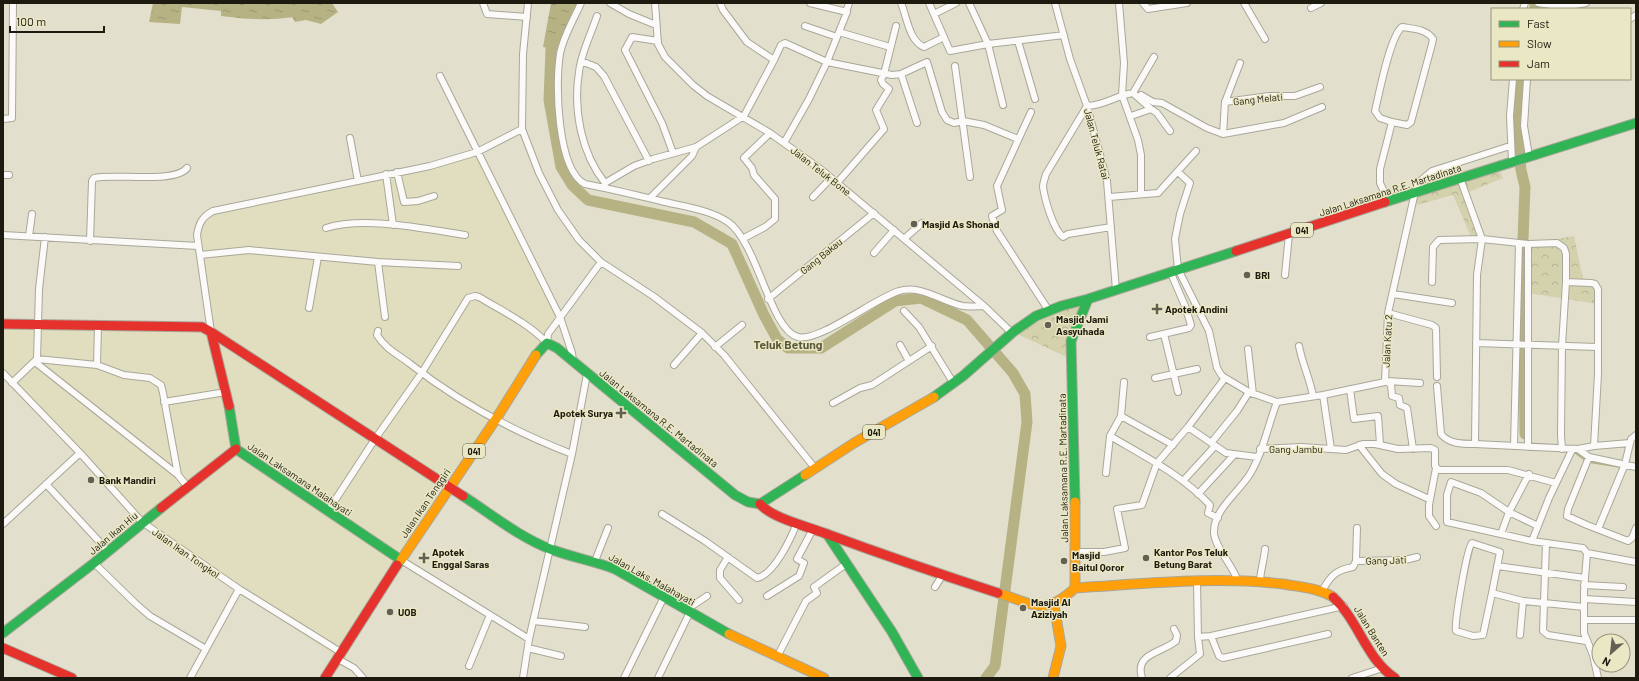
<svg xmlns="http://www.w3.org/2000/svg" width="1639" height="681" viewBox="0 0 1639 681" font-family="Barlow,sans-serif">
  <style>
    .built { fill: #e1debf }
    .park { fill: url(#park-crowns) }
    .water { fill: url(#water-ripples) }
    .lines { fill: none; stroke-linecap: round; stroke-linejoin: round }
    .stream { stroke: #b7b284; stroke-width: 2 }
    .river { stroke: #b7b284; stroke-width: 11 }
    .street-casing { stroke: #a9a799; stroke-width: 8 }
    .fast-casing { stroke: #a9a799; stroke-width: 11 }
    .slow-casing { stroke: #a9a799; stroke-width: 11 }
    .jam-casing { stroke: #a9a799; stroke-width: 11 }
    .street { stroke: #fbfaf8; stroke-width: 6 }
    .fast { stroke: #30b455; stroke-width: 9 }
    .slow { stroke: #ff9f0a; stroke-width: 9 }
    .jam { stroke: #e5322d; stroke-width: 9 }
    .poi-dot { fill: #626052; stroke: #eae7c5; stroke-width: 1.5 }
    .labels { text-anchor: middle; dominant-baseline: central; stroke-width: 3; stroke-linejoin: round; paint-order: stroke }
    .shield { fill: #eae7c5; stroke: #5a5846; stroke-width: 1 }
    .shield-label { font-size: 9px; font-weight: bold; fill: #1d1b0f }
    .street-label { font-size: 10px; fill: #1d1b0f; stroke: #eae7c5 }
    .poi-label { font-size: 10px; font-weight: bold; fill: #1d1b0f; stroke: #eae7c5; text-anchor: start }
    .quarter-label { font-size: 12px; font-weight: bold; fill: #5b593b; stroke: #eae7c5 }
  </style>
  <defs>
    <pattern id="park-crowns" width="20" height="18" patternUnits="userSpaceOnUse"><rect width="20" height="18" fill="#d4d1ad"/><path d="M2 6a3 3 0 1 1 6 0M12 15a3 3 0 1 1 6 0" fill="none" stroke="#b6b394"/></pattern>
    <pattern id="water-ripples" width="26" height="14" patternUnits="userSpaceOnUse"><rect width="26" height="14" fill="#b7b284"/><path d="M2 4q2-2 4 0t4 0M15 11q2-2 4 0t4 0" fill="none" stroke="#9d9871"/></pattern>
  </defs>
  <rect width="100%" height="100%" fill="#e2e0cd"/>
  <!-- built -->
  <path class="built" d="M477,152L560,317L338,659L144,524L3,373V324L211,328L197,237L205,215Z"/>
  <!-- park -->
  <path class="park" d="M1499,169L1503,178L1469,192L1485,236L1472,239L1453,195L1417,205L1415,195Z
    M1574,236L1583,278L1597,282L1598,304L1528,293V244Z
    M1082,301L1069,358L1017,334L1036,318Z"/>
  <!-- water -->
  <path class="water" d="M153,3H332L338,12L321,24L306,20L295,22L292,17C269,21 245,19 221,16V11L182,7L180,24L149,22Z
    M551,3H580L559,51L543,47Z"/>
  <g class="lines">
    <!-- stream -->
    <path class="stream" d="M1573,451L1585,460
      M1589,462L1621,467"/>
    <!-- river -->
    <path class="river" d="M1535,9V3
      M551,49L549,100L561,167L572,185L588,200L694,222L732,244L764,315L777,339L788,348H821L895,301L921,298L967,320L1013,373L1025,394L1027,422L995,666L986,678
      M1522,79L1515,120L1521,170L1525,187L1523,239
      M1523,244L1525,434"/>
    <!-- street casing -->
    <g class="street-casing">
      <path id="street" d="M483,3L487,14L527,17
        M528,3L523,54L522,129L539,173L558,210L579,240L601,262L653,296L702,333L724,355L814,467
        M581,3C574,19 563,37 560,54C555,83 557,170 585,184C612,189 639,196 665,202C686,207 710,210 728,222C758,243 770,330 798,337C820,342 875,298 899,291C920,284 943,302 963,306C970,307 977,306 984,306
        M610,3L629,14L656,25
        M655,3L658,44L665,57L693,85L707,96L770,133L823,171L984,306L1012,333
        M720,3L723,10L747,42L774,60
        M901,3C907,17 909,41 924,47L944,37
        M929,3L950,51L988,44L1064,35
        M969,3L988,44L1003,105
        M1055,3L1070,59L1087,106L1107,181L1116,290
        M1119,3L1124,63L1122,95L1138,140L1141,155V194
        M1143,3L1148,9L1187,3
        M1244,3L1265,39
        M1538,3L1564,7L1586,3
        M1311,8L1321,3
        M1523,9L1525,3
        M846,12L849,3
        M934,14L956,3
        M597,16C591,34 581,53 579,72C573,109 581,153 605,183
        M1630,19L1636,15
        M805,26L837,37
        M839,32L890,47
        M658,41L632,37L625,50L662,123L673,153
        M1018,41L1035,99
        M581,61L596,67L604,76L649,161
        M955,66L970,177
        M901,74L917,123
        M440,76L560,317L572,353L573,361
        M1527,79L1524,126L1529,156
        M1133,93L1154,57
        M1141,95L1153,102L1162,103L1207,128L1223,134L1284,123L1322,107
        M1225,102L1269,96H1295L1320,87
        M1031,112L997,186L1002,210L992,216L997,231L1049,311
        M1131,116L1151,109L1157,113L1170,131
        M3,119L12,118L13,3
        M1223,134L1225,102L1240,63
        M350,138L358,181
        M784,143L809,99L827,62L892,75L901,74L927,62L942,112L947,120L954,123L963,121L984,125L1018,139
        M1512,161L1510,116L1513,79
        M397,172L404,202L418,201L434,196
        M1178,172L1190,183L1180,214L1175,239L1178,269L1209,331L1217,368L1222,376L1249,392L1277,402L1323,395L1385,382L1388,313L1415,192L1420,181L1432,171L1510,146
        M386,174L393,225
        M3,175H9
        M1460,178L1482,239L1477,275L1475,444L1578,449L1589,457L1636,467
        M837,183L884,129L876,110L889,89L883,84L881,80L884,74L896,26
        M604,188L605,183L634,166L653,159L696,147L744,116L774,60L781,45L785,43L827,62L847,12L810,3
        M813,197L831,178
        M1109,197L1158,193L1196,151
        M650,198L692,156L696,147
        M1388,200L1380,183V169L1392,122L1407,125L1411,122L1432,44L1433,39C1426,29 1414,29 1402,27C1390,36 1379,94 1375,111L1380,118L1392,122
        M1111,227L1068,234L1063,237C1053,229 1045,200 1043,187C1043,183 1045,178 1046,174L1087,106C1104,106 1117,95 1133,93L1151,109
        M326,228C364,216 425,229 465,235
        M3,235L198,246
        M29,236L32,214
        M744,238L765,227L775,219V199L754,175L752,168L744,158L770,133
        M905,238L922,223
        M90,241L92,181L94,178C113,173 175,184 187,168
        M1528,244V447
        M874,253L894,230
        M200,255L249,250L378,262L458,266
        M378,262L385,317
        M1285,275L1289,234
        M1432,282L1433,247L1439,240L1482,239L1528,244L1557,243L1564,248L1566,254V282L1562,346L1561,435L1562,449
        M1566,282L1591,283L1595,284L1598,289V374L1594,446
        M1393,294L1452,303
        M768,299L874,213
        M309,308L318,257
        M904,311L919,327L954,384
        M1388,313L1432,325L1436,328L1437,377
        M378,331L377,335C385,348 397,354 409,363C457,401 515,432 572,454
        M211,332L197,235C199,223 202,217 213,211L430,166L477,152L522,129
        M1164,334L1178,392
        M1150,337L1189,328L1191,325L1185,306L1170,271
        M547,343L548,334L601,262
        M1476,343L1597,347
        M900,345L909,361
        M1299,346C1302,363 1310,379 1313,396
        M715,347L742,325
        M1248,349L1253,394
        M37,359L97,365L124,375L150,378L161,385L163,393L178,475
        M37,359L39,289L45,237
        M35,362L178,475L187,486
        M97,365L98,326
        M674,365L702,333
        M3,373L81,454L142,522L239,589L342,653
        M1155,378L1197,369
        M1385,381L1391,384L1392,396L1399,398L1400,405L1407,408L1413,449
        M1387,381L1420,383
        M12,383L37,359
        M1437,386L1441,434C1449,444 1462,444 1475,444
        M1350,389L1354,419L1378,416L1380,444
        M1323,395L1331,449
        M164,402L226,392
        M833,403L860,388L872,385L932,346
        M1121,416L1173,445
        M1121,416L1124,382
        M1188,427L1226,453L1257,457
        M1110,436C1144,456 1182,475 1210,505L1208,513L1218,518
        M1211,443L1237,411L1249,392
        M1359,445L1382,474L1396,484L1429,499
        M1514,446L1519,243
        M1260,449L1301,447L1346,450L1363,444H1375L1398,449L1431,448L1435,450V466L1439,470H1508L1556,483
        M1578,449L1594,446L1630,443
        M1589,457L1568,509L1567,516L1587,525L1628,541L1632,538L1636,528
        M1106,473L1110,436L1121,416
        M1529,474L1509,512L1538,526
        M1183,481L1215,446
        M46,484L108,551
        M1198,494L1234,455
        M328,511L375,439L421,374L468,298L475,296L479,297C502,311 528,323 547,343
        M662,514L705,541L757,578C774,575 791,538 797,523
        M3,524L80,453
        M1436,526L1429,516V505L1436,468
        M1598,529L1625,464L1631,439L1636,435
        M1501,534L1509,512L1481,493L1451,482L1447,495V522L1532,541L1549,498L1572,450
        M1532,541L1583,548L1587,553L1584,591V633L1593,655L1598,678
        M1546,543L1543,631L1548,635L1586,641
        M1076,552H1104L1125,548L1117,509L1142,505L1157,463L1188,427L1225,378
        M1587,553L1636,562
        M728,557L720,570V578L739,600
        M401,560L529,639
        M595,561L608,528
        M1356,561L1357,528
        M94,563L135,603L150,616L206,649
        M1497,566L1585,578
        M1237,579C1232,565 1215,547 1214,533C1213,510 1239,492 1250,474C1263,453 1268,425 1277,402
        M1260,580C1261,569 1264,560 1265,549
        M1584,585L1623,587
        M935,587L942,576
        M1322,591C1331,575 1336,570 1353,567L1356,561L1405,560L1417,557
        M1492,593L1483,635L1473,636L1456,631C1454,624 1467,547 1472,543L1500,552L1492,593L1523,601L1584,607
        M767,596L799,576L804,563L797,559L813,529
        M1584,599L1636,602
        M686,610L707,596
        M1584,620H1636
        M534,621L585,627
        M1520,635L1523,601
        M1211,636L1219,656L1223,658L1328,634
        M1198,637L1211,636L1344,606
        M528,648L561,656
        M777,657L806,601L817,593L814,587L846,564
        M338,659L354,668L363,678
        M469,666L490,615
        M190,678L239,589
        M523,678L529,639L572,454L587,374
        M624,678L664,597
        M658,678L690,612
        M1142,678C1134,653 1162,653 1176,641L1177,635L1174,629
        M1170,678L1200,654L1198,637L1197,582
        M1352,678L1383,668"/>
    </g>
    <!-- fast casing -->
    <g class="fast-casing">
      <path id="fast" d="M1385,202L1636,123
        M536,355L547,343L557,348L735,495L748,502L760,504L805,475
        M934,397L963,376L1013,332L1036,316L1061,306L1088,299L1236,251
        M229,406L236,449L401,560L397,565
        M463,496C491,514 519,537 550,549C571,557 594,561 615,569L729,634
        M1075,502L1071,341L1088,299
        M827,534L892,632L918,678
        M3,633L94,563L161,508"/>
    </g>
    <!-- slow casing -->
    <g class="slow-casing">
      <path id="slow" d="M805,475L854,443L934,397
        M401,560L496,419L536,355
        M1075,588C1144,584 1214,576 1283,584C1300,587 1318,588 1333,597
        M998,593C1034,604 1044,617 1075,588V502
        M729,634L824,678
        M1053,678L1061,646L1054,605"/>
    </g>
    <!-- jam casing -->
    <g class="jam-casing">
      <path id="jam" d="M1236,251L1385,202
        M3,324L202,327L211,332L229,406
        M211,332L463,496
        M760,504C772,518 806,526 824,533C881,554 939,574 998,593
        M161,508L236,449
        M1333,597C1359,621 1366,659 1395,678
        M3,648L72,678
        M325,678L397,565"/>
    </g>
    <!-- street -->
    <use href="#street" class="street"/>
    <!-- fast -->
    <use href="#fast" class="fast"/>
    <!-- slow -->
    <use href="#slow" class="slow"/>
    <!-- jam -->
    <use href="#jam" class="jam"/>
  </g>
  <!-- markers -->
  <g class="poi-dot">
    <circle cx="914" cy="224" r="4"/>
    <circle cx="1247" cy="275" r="4"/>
    <path d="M1155 303h4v4h4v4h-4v4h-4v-4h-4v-4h4z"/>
    <circle cx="1048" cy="325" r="4"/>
    <path d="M619 407h4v4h4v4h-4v4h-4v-4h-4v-4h4z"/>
    <circle cx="91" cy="480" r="4"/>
    <path d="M422 552h4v4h4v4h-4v4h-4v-4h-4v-4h4z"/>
    <circle cx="1146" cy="558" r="4"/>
    <circle cx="1064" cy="561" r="4"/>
    <circle cx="1023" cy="608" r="4"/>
    <circle cx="390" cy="612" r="4"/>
  </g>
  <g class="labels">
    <!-- shield labels -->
    <g class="shield">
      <rect x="1291" y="223" width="22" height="14" rx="3"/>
      <rect x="863" y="425" width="22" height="14" rx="3"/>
      <rect x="463" y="444" width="22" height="14" rx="3"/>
    </g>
    <g class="shield-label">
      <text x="1302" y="230">041</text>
      <text x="874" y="432">041</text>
      <text x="474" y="451">041</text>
    </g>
    <!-- street labels -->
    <g class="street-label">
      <text transform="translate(1258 99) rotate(-6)">Gang Melati</text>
      <text transform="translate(1097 144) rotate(75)">Jalan Teluk Ratai</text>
      <text transform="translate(821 171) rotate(38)">Jalan Teluk Bone</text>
      <text transform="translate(1390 190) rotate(-18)">Jalan Laksamana R.E. Martadinata</text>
      <text transform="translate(821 256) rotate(-39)">Gang Bakau</text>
      <text transform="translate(1387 341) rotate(-87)">Jalan Katu 2</text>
      <text transform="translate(659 418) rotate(39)">Jalan Laksamana R.E. Martadinata</text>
      <text x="1296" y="449">Gang Jambu</text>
      <text transform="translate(1063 468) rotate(-91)">Jalan Laksamana R.E. Martadinata</text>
      <text transform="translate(300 479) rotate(34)">Jalan Laksamana Malahayati</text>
      <text transform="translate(425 503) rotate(-56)">Jalan Ikan Tenggiri</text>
      <text transform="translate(113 533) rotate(-40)">Jalan Ikan Hiu</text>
      <text transform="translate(186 553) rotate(35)">Jalan Ikan Tongkol</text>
      <text transform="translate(1386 560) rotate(-2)">Gang Jati</text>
      <text transform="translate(652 579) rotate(29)">Jalan Laks. Malahayati</text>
      <text transform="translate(1372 631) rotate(58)">Jalan Banten</text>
    </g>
    <!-- poi labels -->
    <g class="poi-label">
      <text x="922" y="224">Masjid As Shonad</text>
      <text x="1255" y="275">BRI</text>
      <text x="1165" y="309">Apotek Andini</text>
      <text x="1056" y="319">Masjid Jami<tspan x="1056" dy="12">Assyuhada</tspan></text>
      <text x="613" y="413" text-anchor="end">Apotek Surya</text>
      <text x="99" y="480">Bank Mandiri</text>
      <text x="432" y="552">Apotek<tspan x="432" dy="12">Enggal Saras</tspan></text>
      <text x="1154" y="552">Kantor Pos Teluk<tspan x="1154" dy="12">Betung Barat</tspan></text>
      <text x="1072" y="555">Masjid<tspan x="1072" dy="12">Baitul Qoror</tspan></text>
      <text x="1031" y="602">Masjid Al<tspan x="1031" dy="12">Aziziyah</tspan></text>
      <text x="398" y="612">UOB</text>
    </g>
    <!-- quarter labels -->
    <g class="quarter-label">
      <text x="788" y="344">Teluk Betung</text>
    </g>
  </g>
  <!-- border -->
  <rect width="1639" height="681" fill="none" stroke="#1d1b0f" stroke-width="8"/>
  <!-- legend -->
  <rect x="1491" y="8" width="140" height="72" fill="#eae7c5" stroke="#98957c"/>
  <rect x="1499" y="21" width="20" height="6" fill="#30b455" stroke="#98957c"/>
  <text x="1527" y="28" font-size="12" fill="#1d1b0f">Fast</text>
  <rect x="1499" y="41" width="20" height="6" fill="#ff9f0a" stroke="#98957c"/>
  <text x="1527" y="48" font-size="12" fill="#1d1b0f">Slow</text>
  <rect x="1499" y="61" width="20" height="6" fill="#e5322d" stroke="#98957c"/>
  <text x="1527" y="68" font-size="12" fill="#1d1b0f">Jam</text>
  <!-- north arrow -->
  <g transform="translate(1611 653) rotate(208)"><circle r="19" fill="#eae7c5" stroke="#98957c"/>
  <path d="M0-3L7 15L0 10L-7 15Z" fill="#626052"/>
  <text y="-6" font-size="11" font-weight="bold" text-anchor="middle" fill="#1d1b0f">N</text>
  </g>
  <!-- scale -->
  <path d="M10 26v6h94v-6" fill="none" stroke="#1d1b0f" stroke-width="2"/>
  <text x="16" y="26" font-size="12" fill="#1d1b0f" stroke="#eae7c5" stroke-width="3" paint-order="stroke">100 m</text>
</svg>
